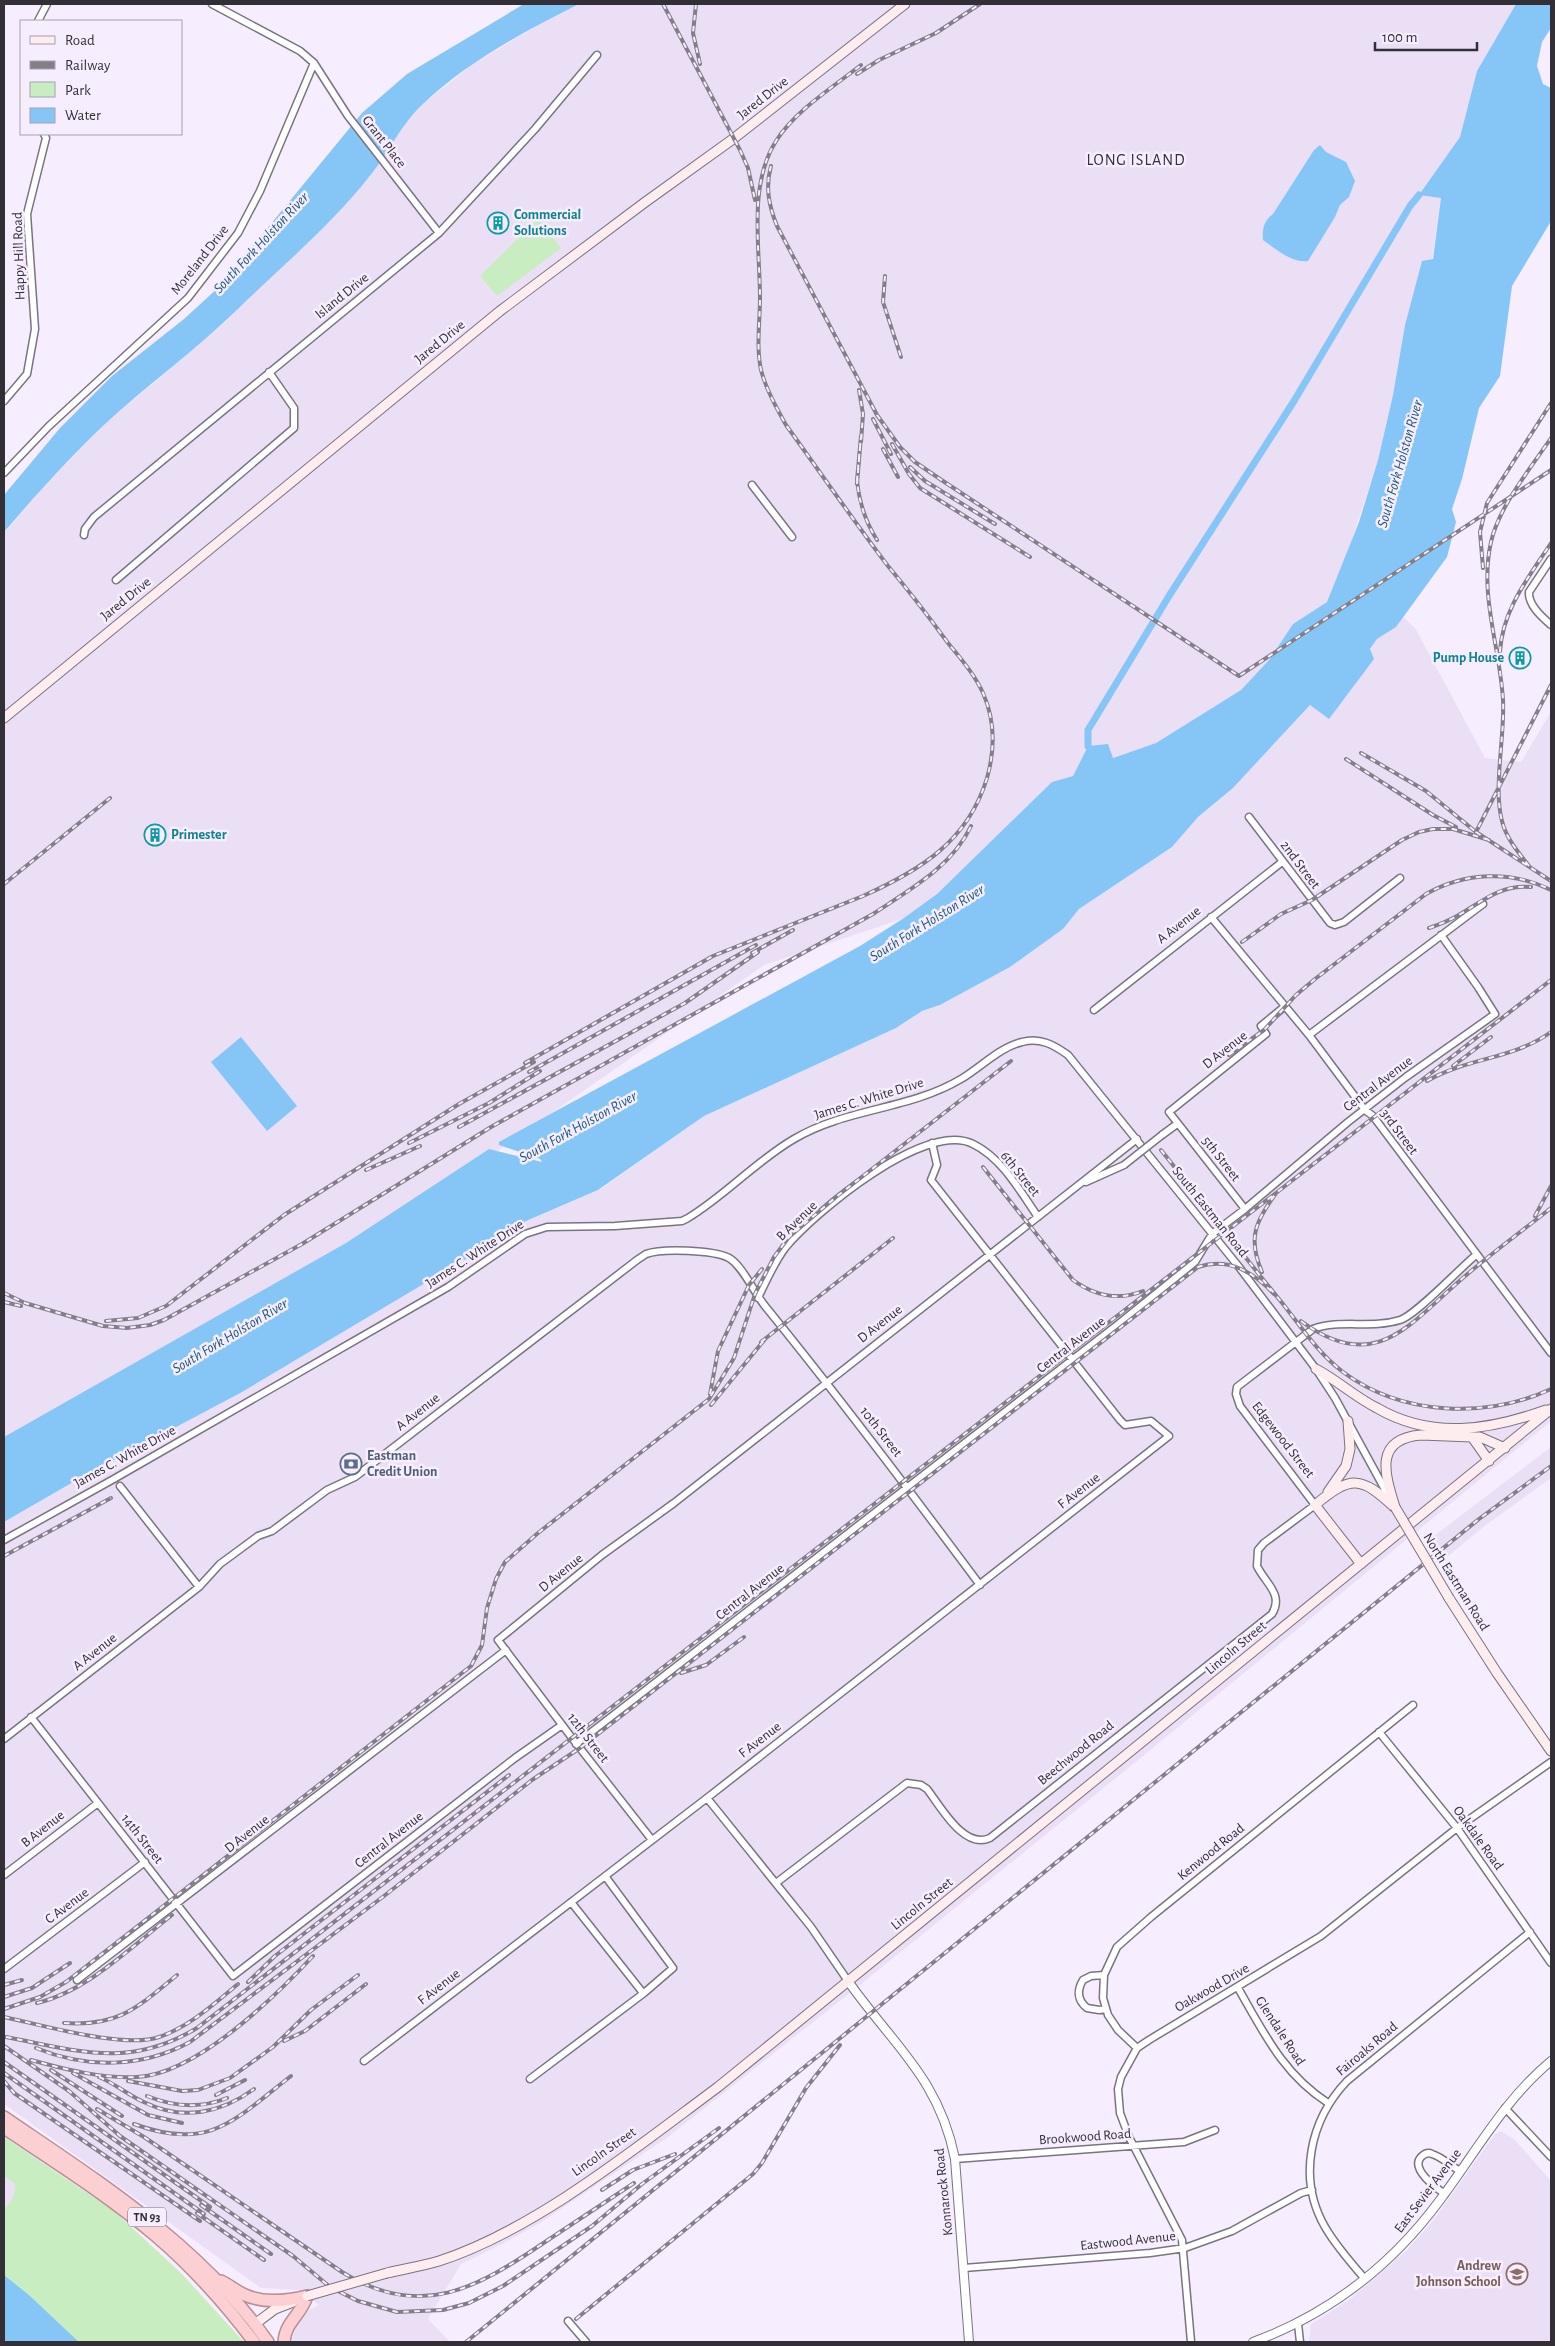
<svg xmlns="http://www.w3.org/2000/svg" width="1555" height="2346" viewBox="0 0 1555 2346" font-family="'Alegreya Sans',sans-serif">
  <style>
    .built { fill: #ebdff6 }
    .green { fill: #c8edc0 }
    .water { fill: #86c6f7 }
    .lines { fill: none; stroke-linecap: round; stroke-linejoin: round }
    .canal { stroke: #86c6f7; stroke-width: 7 }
    .minor-casing { stroke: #7a7381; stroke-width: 9 }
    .tertiary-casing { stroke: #7a7381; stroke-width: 10 }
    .secondary-casing { stroke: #7a7381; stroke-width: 11 }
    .trunk-casing { stroke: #b69094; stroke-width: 14 }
    .minor { stroke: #fff; stroke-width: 6 }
    .tertiary { stroke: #fff; stroke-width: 8 }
    .secondary { stroke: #feedee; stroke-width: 9 }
    .trunk { stroke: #fcd0d2; stroke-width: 11 }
    .rail-casing { stroke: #847e89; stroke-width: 4 }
    .rail { stroke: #f6edfe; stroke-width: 2; stroke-dasharray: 5.5; stroke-linecap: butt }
    .minor-bridge-casing { stroke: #7a7381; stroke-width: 9; stroke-linecap: butt }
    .secondary-bridge-casing { stroke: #7a7381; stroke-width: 11; stroke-linecap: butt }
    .minor-bridge { stroke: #fff; stroke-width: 6 }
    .secondary-bridge { stroke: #feedee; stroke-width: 9 }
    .labels { text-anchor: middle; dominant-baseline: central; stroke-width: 5; stroke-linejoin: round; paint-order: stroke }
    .shield { fill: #f6edfe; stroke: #6e6872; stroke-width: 1 }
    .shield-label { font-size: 12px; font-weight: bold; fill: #332f36 }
    .street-label { font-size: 14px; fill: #332f36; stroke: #f6edfe }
    .culture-label { font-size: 14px; font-weight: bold; fill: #0d838f; stroke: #f6edfe; text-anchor: start }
    .service-label { font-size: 14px; font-weight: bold; fill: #4e5e75; stroke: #f6edfe; text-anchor: start }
    .education-label { font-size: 14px; font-weight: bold; fill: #785e54; stroke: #f6edfe; text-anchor: end }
    .water-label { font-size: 15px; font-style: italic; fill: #1b577f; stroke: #f6edfe }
    .quarter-label { font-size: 16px; letter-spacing: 1px; fill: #332f36; stroke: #f6edfe }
  </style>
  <rect width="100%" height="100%" fill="#f6edfe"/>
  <!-- built -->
  <path class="built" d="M579,4H1516L1477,71L1460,137L1420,195L1441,197L1432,259L1422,262L1405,325L1393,395L1378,460L1343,566L1327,602L1293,624L1269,660L1241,690L1156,743L1112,758L1088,746L1073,776L1052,782L937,894L905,918L764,965L411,1211L4,1438V533L47,483L104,425L223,324L348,202L370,176L402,126L423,104L472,65L545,21Z
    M1403,617L1415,628L1485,758L1521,762L1551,712V1421L1143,1756L861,1984L668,2137L540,2223L502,2244L461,2264L428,2319L450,2342H293L292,2339L299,2319L307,2311L319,2305L299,2290L261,2288L4,2104V1522L506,1235L526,1221L601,1189L704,1116L896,1028L922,1011L940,1005L1010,967L1063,929L1079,909L1172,847L1198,817L1233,788L1310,705L1329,718L1377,639L1396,627Z
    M1551,1447V1478L1482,1528L1441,1562L1426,1542Z
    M1501,2131L1514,2139L1551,2181V2342H1309L1311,2324L1349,2300L1406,2251L1432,2222L1495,2134Z
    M4,2176L15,2184L16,2191L12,2201L4,2209Z"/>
  <!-- green -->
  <path class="green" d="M538,219L561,248L497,296L480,276Z
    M4,2137L114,2211L181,2273L244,2342H79L29,2295L4,2275V2209C11,2202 16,2196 15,2184L4,2176Z"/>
  <!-- water -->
  <path class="water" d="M524,4H579C525,31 467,62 423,104C400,125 389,153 369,177C331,225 282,266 238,309C196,350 147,385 104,425C68,459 36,495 4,532V495L60,428L112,376L184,319L219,287L362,113L407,74Z
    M1516,4H1551V28L1542,42L1537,66L1543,84L1551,88V221L1512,286L1500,376L1479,408L1462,479L1452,509L1456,522L1447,557L1396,627L1377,639L1370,649L1374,659L1329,719L1310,705L1233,788L1198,817L1172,847L1079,909L1063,929L1010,967L940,1005L922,1011L896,1028L704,1116L598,1190L526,1221L506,1235L242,1392L82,1477L4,1522V1437L346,1243L489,1149L542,1162L540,1159L499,1145V1142L860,946L904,918L937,894L1052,782L1073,776L1088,746L1108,744L1113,758L1156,743L1241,690L1269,660L1293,624L1327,602L1359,522L1378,460L1393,395L1405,325L1422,261L1433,259L1441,198L1419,195L1460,137L1477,71Z
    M1320,145L1326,152L1346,162L1355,181L1349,197L1340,205L1335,217L1308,261C1291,263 1276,249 1263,240C1262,229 1264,220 1273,214L1314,150Z
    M241,1037L297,1106L267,1131L211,1062Z
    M4,2275L29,2295L79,2342H4Z"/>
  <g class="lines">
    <!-- canal -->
    <path class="canal" d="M1088,746V730L1169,596L1294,401L1410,206L1419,195"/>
    <!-- minor casing -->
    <g class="minor-casing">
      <path id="minor" d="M212,4L300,51L314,63L348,116L439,233
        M38,21L47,4
        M4,401L27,374L35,329L27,214L46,138L44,134
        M4,473L49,426L188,298L238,233L260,191L314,63
        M752,485L792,537
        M84,535L85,529L94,517L439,233L535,129L597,55
        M1551,559L1529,592C1528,605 1542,617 1551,625
        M116,580L294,428V408L269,372
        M1249,817L1330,923L1335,925L1344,922L1400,878
        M1211,917L1309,1035L1365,1110L1373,1116L1551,1353
        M1094,1010L1282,862
        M1309,1035L1483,904
        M1162,1135L1177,1124
        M1086,1182L1124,1165
        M1245,1209L1169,1112L1266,1034L1261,1026L1284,1007
        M758,1298C766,1281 774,1263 785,1248C814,1213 925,1120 973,1144C1002,1158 1020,1191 1038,1217
        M120,1486L199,1587
        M4,1540L112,1480L448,1287L525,1234L547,1227L615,1226L682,1221L688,1218C726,1195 756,1161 794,1139C846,1108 909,1110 961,1079C981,1067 1000,1047 1022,1042C1040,1037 1054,1045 1068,1055L1239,1267L1316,1369L1335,1398L1389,1497
        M31,1717L233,1976L515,1758L562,1725
        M1379,1732L1457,1828L1551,1963
        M4,1739L199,1587L220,1564L258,1536L272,1531L327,1490L355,1477L637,1260C640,1258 643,1256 646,1254C662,1248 714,1250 729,1258C742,1265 755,1294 765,1306C839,1397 910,1491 980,1585
        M576,1744L1117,1325L1195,1262L1212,1234L1245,1209L1348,1122L1406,1077L1495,1014L1478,987L1441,935
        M707,1798L811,1927L848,1981
        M652,1840L572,1738L498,1640L602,1555L674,1503L1137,1139
        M4,1875L98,1803
        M776,1883L907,1783L921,1785L927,1789C941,1807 964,1850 990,1838L1272,1614C1284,1594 1265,1583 1257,1566L1258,1550L1264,1543L1315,1505L1240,1406L1236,1394L1237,1387L1313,1329C1340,1319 1371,1329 1400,1320C1416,1315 1459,1269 1476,1255
        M571,1902L643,1993
        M4,1969L145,1862
        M1104,1975L1091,1976L1083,1980C1077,1990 1077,2000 1087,2008L1099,2010L1106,2009
        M77,1980L506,1650
        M1238,1988C1264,2033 1283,2074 1328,2103
        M1137,2048L1118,2030L1108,2015L1103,1998L1104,1975L1117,1947L1151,1917L1413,1705
        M364,2061L707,1798L1169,1436L1151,1421L1125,1425L1120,1420L931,1180L937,1165L932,1143
        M530,2079L644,1993L673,1968L605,1876
        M1505,2108L1551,2157
        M955,2159L1184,2142L1215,2130
        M1445,2194C1436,2188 1410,2169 1421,2157C1424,2154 1428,2152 1432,2154C1442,2157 1451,2166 1460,2171
        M964,2268L1150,2253L1185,2248L1232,2231L1301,2193L1312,2190
        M1365,2279C1351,2263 1336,2246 1325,2227C1297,2178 1310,2120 1347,2081L1530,1932
        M568,2321L586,2342
        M1298,2324L1300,2342
        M1191,2342L1182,2240L1129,2137L1120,2113L1118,2089L1121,2077L1137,2048L1149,2040L1321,1936L1457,1828L1551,1762"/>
    </g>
    <!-- tertiary casing -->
    <g class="tertiary-casing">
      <path id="tertiary" d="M848,1981C893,2045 939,2078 955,2159L969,2342
        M1253,2342C1329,2314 1392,2265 1440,2200C1476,2152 1504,2100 1551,2061"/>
    </g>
    <!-- secondary casing -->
    <g class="secondary-casing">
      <path id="secondary" d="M4,718L500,311L644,203L733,139L905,4
        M1316,1369C1337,1380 1355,1397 1377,1408C1432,1440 1490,1430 1546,1410
        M1472,1437L1489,1461
        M1328,1492L1346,1466L1350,1449L1348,1421
        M1395,1507C1385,1475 1373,1439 1421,1435L1472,1437H1480L1505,1448
        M1361,1564L1315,1505C1351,1475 1361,1476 1394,1507
        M1449,1598L1497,1673L1551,1751
        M387,2273C404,2269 422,2266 439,2261C535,2230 637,2147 718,2087L1551,1409
        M255,2324L275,2309L293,2302"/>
    </g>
    <!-- trunk casing -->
    <g class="trunk-casing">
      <path id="trunk" d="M4,2117C99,2182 200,2245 268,2342
        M4,2128C55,2162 109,2196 156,2236C191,2266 227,2306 254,2342
        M221,2281C229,2285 236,2291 245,2295C265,2304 287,2301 307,2296C302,2314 285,2322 284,2342"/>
    </g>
    <!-- minor -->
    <use href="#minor" class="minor"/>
    <!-- tertiary -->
    <use href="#tertiary" class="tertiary"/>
    <!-- secondary -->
    <use href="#secondary" class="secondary"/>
    <!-- trunk -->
    <use href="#trunk" class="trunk"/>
    <!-- rail casing -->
    <g class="rail-casing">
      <path id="rail" d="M663,4L740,150L748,168L755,200
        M696,4L693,33L700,64
        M857,74L879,60L936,33L980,4
        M771,166C765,187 769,206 777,226L877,415L900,447L915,462L943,481L1239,676L1551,470
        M885,276L883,302L901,357
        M859,390L863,414L861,442
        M873,419L891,454
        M892,444L909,474L920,488L1030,557
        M883,449L898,477
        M910,467L925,481L995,524
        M857,484L861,436L857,480C859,502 865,521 877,540
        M1483,568L1480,532L1487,503L1551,403
        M1500,652C1502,610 1529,577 1551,543
        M1551,685L1476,832L1551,881
        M1361,753L1426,791L1476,832
        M1346,759L1433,815L1456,827
        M1529,866C1518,852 1506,838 1502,821C1493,788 1505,736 1503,700C1500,647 1479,595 1491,542C1499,506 1531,468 1551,438
        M4,884L110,798
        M1429,928C1438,925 1448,921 1457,916C1482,902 1500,884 1531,887
        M1242,942L1281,914L1312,900L1402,840L1419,832L1433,829H1453L1489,840
        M752,953L793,930
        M1229,1055L1264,1030L1296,995L1315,979L1426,894C1465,872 1511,870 1551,890
        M525,1063L713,956L863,896C921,870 968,841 987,778C995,750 995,720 983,693C975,675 961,659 948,643C929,617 909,591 888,566C853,520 820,472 786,425C776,407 766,389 761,370C756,346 760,322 760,298C760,248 748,185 776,141C796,110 832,88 861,65
        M1453,1066L1491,1037
        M529,1072L756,945
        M1427,1081C1466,1058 1514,1059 1551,1032
        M459,1127L685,1003L758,952
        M409,1143L489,1103L540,1071
        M1161,1150C1202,1201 1241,1253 1283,1304C1301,1327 1319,1354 1343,1372C1402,1416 1486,1419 1551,1389
        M983,1167L1073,1280C1095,1296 1118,1301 1143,1291
        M366,1170L420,1146
        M1535,1216L1551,1186
        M1262,1272C1247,1237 1256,1222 1276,1193L1551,980
        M4,1293L25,1303L103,1326L127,1328L150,1325L164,1320L302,1244L491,1127L873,914C909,890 952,867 971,826
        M4,1302L21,1306
        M106,1321L138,1318L166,1306L284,1215L459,1104L534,1062
        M1301,1321C1376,1377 1411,1322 1464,1277C1492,1253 1522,1231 1551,1208
        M761,1342L893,1238
        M710,1394L718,1351L749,1285L762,1269
        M711,1405L766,1338
        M4,1556L111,1498
        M681,1673L706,1665L744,1637
        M248,1982L275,1956L509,1775
        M4,1985L22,1980
        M4,1997L32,1988L70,1963
        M37,2003C88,1991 132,1946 172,1915
        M4,2009L40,1997L66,1982L471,1666L482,1645L487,1608L496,1579L505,1562L538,1533L709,1399L734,1358L755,1294L774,1257L789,1237L836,1197L1011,1061
        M4,2017C42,2025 124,2049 159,2037C189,2027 214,2004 238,1984
        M64,2023C118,2027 137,2008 177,1975
        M6,2037C79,2051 129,2069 197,2028L1276,1193
        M284,2041L305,2031L366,1984
        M4,2046L69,2091L120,2136L293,2256L330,2287L358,2301L397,2312L443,2310L469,2303L503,2286L592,2226L642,2184L719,2128
        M36,2048C87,2069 142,2068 190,2042L384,1896L532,1780L580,1748L1198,1267C1229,1257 1253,1272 1274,1294
        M31,2060C64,2069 102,2079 137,2077C196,2074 274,1998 313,1956
        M4,2062L210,2207
        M51,2070L122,2116
        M4,2073L204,2214
        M73,2073L148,2115L182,2123
        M99,2077C116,2084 129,2096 146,2103C183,2121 221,2113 254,2089
        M4,2081L14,2093L200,2221
        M128,2081L182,2091L198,2090L230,2078L273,2047L311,2010L358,1975
        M216,2095L245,2080
        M147,2096C174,2107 200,2109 227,2098
        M97,2109L144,2137L342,2272C421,2321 477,2288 545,2242C575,2222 604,2203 634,2183
        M134,2124C210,2152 234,2120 291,2076
        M602,2190L633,2170L675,2154
        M201,2205L271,2254
        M197,2213L264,2260
        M576,2319L753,2174L762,2163L806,2088L840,2045
        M466,2342L1479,1519L1551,1466"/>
    </g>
    <!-- rail -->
    <use href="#rail" class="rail"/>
    <!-- minor-bridge casing -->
    <g class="minor-bridge-casing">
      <path id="minor-bridge" d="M1124,1165L1162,1135"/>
    </g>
    <!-- secondary-bridge casing -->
    <g class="secondary-bridge-casing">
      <path id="secondary-bridge" d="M1395,1507L1449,1598
        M307,2296L387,2273"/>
    </g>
    <!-- minor-bridge -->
    <use href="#minor-bridge" class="minor-bridge"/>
    <!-- secondary-bridge -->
    <use href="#secondary-bridge" class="secondary-bridge"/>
  </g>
  <!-- icons -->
  <defs>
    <g id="building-ring" transform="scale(1.125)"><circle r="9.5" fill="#f6edfe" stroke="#0f9aa8" stroke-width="1.5"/><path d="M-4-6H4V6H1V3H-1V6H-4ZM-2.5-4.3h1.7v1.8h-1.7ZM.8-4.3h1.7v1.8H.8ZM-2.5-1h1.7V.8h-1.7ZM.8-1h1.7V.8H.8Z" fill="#0f9aa8"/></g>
    <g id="bank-ring" transform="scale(1.125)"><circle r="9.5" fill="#f6edfe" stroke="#5c6f8a" stroke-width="1.5"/><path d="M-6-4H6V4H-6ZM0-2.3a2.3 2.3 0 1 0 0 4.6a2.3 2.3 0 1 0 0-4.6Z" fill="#5c6f8a"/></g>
    <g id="school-ring" transform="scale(1.125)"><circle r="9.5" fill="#f6edfe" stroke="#8d6e63" stroke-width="1.5"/><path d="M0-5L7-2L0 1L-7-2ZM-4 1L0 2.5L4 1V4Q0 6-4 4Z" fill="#8d6e63"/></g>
  </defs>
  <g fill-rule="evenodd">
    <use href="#building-ring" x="498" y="223"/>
    <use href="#building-ring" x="1520" y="658"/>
    <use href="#building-ring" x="155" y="835"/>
    <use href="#bank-ring" x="351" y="1464"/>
    <use href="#school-ring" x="1517" y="2274"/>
  </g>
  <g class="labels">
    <!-- shield labels -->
    <rect class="shield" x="128" y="2207.5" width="38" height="19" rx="4"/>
    <g class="shield-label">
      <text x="147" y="2217">TN 93</text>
    </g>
    <!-- street labels -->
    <g class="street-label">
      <text transform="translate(763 98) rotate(-38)">Jared Drive</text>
      <text transform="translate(384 142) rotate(52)">Grant Place</text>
      <text transform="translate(19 256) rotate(-92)">Happy Hill Road</text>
      <text transform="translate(200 260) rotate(-52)">Moreland Drive</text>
      <text transform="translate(342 296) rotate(-39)">Island Drive</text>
      <text transform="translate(440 342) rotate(-39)">Jared Drive</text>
      <text transform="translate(126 599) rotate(-39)">Jared Drive</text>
      <text transform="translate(1300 865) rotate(53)">2nd Street</text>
      <text transform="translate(1179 925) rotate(-38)">A Avenue</text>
      <text transform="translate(1225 1050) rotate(-38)">D Avenue</text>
      <text transform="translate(1378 1084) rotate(-37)">Central Avenue</text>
      <text transform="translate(869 1099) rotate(-17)">James C. White Drive</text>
      <text transform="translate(1399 1132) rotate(53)">3rd Street</text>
      <text transform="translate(1221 1159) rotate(52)">5th Street</text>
      <text transform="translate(1020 1174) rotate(51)">6th Street</text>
      <text transform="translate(1210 1212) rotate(51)">South Eastman Road</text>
      <text transform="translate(797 1221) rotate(-44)">B Avenue</text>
      <text transform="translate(475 1254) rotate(-33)">James C. White Drive</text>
      <text transform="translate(880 1324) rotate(-38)">D Avenue</text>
      <text transform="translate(1071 1345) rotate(-38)">Central Avenue</text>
      <text transform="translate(418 1412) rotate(-38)">A Avenue</text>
      <text transform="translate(881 1432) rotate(52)">10th Street</text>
      <text transform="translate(1283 1440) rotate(52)">Edgewood Street</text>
      <text transform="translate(125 1457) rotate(-29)">James C. White Drive</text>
      <text transform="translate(1079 1491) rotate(-38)">F Avenue</text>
      <text transform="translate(561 1573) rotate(-39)">D Avenue</text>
      <text transform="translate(1456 1582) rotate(58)">North Eastman Road</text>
      <text transform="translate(750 1592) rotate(-38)">Central Avenue</text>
      <text transform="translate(1236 1648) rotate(-40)">Lincoln Street</text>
      <text transform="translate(95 1652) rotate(-38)">A Avenue</text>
      <text transform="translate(588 1738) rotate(52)">12th Street</text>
      <text transform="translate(760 1740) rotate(-38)">F Avenue</text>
      <text transform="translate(1076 1753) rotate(-39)">Beechwood Road</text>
      <text transform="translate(43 1829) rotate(-38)">B Avenue</text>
      <text transform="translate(247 1834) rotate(-38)">D Avenue</text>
      <text transform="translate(1478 1838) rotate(54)">Oakdale Road</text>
      <text transform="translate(142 1839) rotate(52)">14th Street</text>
      <text transform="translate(389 1840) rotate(-38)">Central Avenue</text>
      <text transform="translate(1211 1852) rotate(-39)">Kenwood Road</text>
      <text transform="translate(922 1904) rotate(-39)">Lincoln Street</text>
      <text transform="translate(67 1906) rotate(-37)">C Avenue</text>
      <text transform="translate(439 1987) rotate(-38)">F Avenue</text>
      <text transform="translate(1212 1988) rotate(-30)">Oakwood Drive</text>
      <text transform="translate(1280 2031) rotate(57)">Glendale Road</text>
      <text transform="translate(1367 2049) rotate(-40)">Fairoaks Road</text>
      <text transform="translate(1085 2137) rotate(-4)">Brookwood Road</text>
      <text transform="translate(604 2152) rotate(-35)">Lincoln Street</text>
      <text transform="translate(1428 2191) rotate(-53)">East Sevier Avenue</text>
      <text transform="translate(944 2192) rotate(-96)">Konnarock Road</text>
      <text transform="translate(1128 2241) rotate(-6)">Eastwood Avenue</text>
    </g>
    <!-- culture labels -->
    <g class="culture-label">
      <text x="514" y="215">Commercial<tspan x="514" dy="16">Solutions</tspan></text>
      <text x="1504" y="658" text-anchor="end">Pump House</text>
      <text x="171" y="835">Primester</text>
    </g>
    <!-- service labels -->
    <g class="service-label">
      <text x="367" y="1456">Eastman<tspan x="367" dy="16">Credit Union</tspan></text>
    </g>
    <!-- education labels -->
    <g class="education-label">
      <text x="1501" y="2266">Andrew<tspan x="1501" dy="16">Johnson School</tspan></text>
    </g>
    <!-- water labels -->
    <g class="water-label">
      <text transform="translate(261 243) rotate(-47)">South Fork Holston River</text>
      <text transform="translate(1400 464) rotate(-74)">South Fork Holston River</text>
      <text transform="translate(927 923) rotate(-32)">South Fork Holston River</text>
      <text transform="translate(578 1127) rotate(-29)">South Fork Holston River</text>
      <text transform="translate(230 1336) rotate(-31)">South Fork Holston River</text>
    </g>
    <!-- quarter labels -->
    <g class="quarter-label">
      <text x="1136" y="160">LONG ISLAND</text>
    </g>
  </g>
  <!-- border -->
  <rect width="1555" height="2346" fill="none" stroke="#332f36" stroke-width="10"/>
  <!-- legend -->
  <rect x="20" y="20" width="162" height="115" fill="#f6edfe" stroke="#a8a1ae"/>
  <rect x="30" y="36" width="25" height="8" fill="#feedee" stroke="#a8a1ae"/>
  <text x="65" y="45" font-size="15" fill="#332f36">Road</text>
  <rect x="30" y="61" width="25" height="8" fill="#847e89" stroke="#a8a1ae"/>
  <text x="65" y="70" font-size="15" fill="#332f36">Railway</text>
  <rect x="30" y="82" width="25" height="15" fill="#c8edc0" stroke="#a8a1ae"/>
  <text x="65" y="95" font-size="15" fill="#332f36">Park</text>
  <rect x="30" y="108" width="25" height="15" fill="#86c6f7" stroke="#a8a1ae"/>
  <text x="65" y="120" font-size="15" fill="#332f36">Water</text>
  <!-- scale -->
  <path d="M1375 42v8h102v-8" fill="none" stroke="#332f36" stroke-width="2.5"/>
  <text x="1382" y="42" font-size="15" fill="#332f36" stroke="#f6edfe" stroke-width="4" paint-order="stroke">100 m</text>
</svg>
